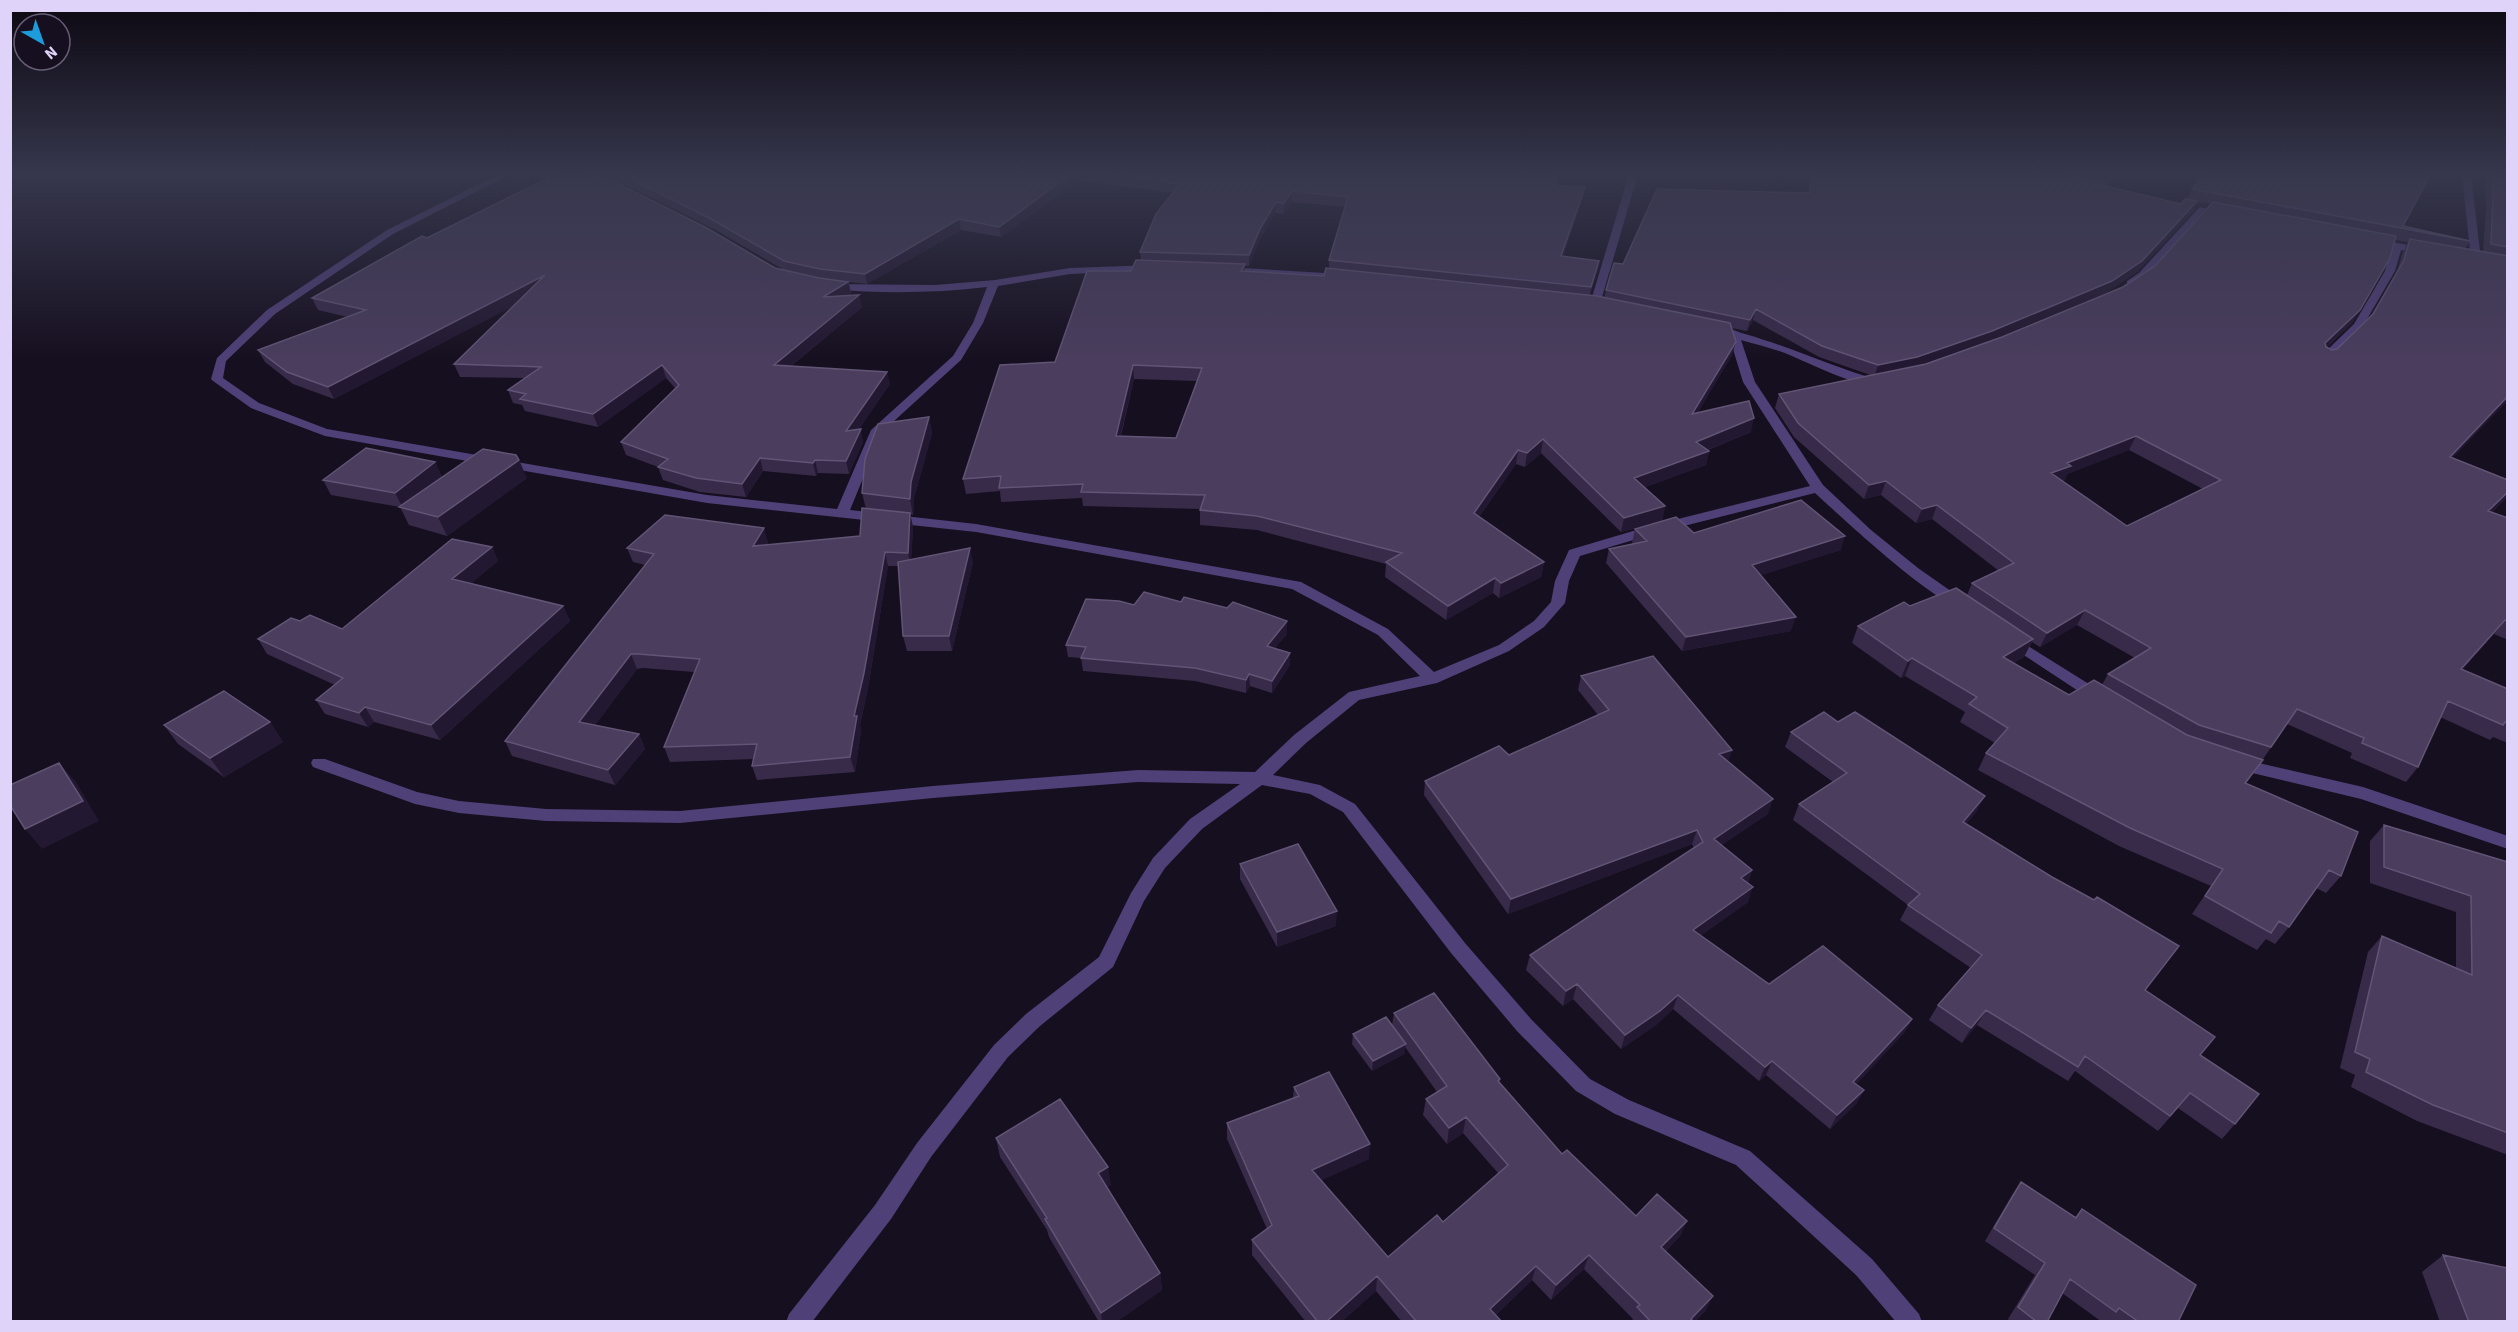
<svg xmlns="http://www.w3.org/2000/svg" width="2518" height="1332" viewBox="0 0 2518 1332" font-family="'Source Sans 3',sans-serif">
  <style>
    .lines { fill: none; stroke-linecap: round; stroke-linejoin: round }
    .minor { fill: #4f4078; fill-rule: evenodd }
    .wall { fill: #382b4a; fill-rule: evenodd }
    .shaded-wall { fill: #231831 }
    .building { fill: #4a3d5d; stroke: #615475; stroke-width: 1.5; fill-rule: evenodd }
  </style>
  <rect width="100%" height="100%" fill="#160f1f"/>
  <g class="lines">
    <!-- minor -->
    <path class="minor" d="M499,174H511L393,234L275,314L226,361L223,378L259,403L327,429L707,495L837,509L871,430L953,356L973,323L987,287C935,293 883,294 831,289L826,286L827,284L935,285L995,280L1070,268L1154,265L1158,266V270L1070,274L998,286L983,323L961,360L882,432L850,510L976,524L1301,582L1388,629L1434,672L1499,645L1534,621L1551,602L1555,581L1569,550L1650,526L1810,486L1743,382L1729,336L1710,330V326C1722,324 1735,331 1745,334C1791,347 1834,368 1879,380V384C1857,389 1804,360 1782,352C1768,347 1754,344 1741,340L1755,382L1823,485L1871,530L1918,568L1965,601L1967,604L1965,607C1943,613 1836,512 1815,493L1660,532L1580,556L1569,581L1565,603L1544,627L1509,651L1437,683L1359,700L1306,743L1273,775L1320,785L1355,804L1465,943L1531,1019L1590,1079L1629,1100L1750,1151L1872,1259L1919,1314L1922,1322H1896L1856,1275L1736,1165L1615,1114L1576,1091L1517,1031L1451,953L1343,812L1310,794L1262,785L1202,829L1165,868L1144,901L1113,967L1040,1026L1008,1057L931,1157L891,1219L812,1322H786L789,1314L875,1205L917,1143L994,1045L1026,1014L1099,957L1131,893L1153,858L1190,819L1240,784L1138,782L933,798L680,823L546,821L459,813L415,804L313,767L311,763L313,759H325L417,792L459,801L546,809L680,811L933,786L1138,770L1255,772L1294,735L1349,692L1420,676L1378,635L1292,589L976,532L707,503L325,436L251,408L213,381L211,379L217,358L267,310L387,230Z
      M1629,174H1638L1600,304L1599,306H1591L1590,304Z
      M2462,174H2471L2481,260L2476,263L2471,260Z
      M2200,207L2208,209L2147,277L2135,285H2127V281L2139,273Z
      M2375,239L2425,248L2430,251L2425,254L2401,250L2395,271L2363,326L2329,360H2321V356L2354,324L2385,271L2391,248L2372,244L2370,242Z
      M1226,267L1343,274L1348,277L1343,280L1222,272V268Z
      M2012,636L2105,694L2108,698L2105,702H2095L2007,644L2005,641L2007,638Z
      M2237,758L2363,787L2508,836V849L2361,799L2231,768L2229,764L2231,760Z"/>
  </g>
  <!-- wall -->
  <path class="wall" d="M556,174H1557L1556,186L1583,197L1563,256L1599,261L1597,271L1590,295L1604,298L1606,290L1623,264L1808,193L1810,174H2122L2109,185L2103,184V186L2181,204L2187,199L2192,189L2403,226L2470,241L2465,249L2483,252L2486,208L2485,174H2508V400L2452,458L2508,480V496L2492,512L2508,518V640L2494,634L2462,670L2508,689V743L2493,737L2490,740L2440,717L2418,767L2406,782L2350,758L2352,753L2287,724L2246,784L2341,876L2326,893L2316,888L2289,927L2275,944L2266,939L2257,950L2192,914L2211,886L2119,846L1978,770L1986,753L1995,743L1960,722L1965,712L1905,676L1901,678L1852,643L1858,626L1910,606L1967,595L1972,583L1999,571L1932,519L1916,523L1881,495L1864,499L1794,437L1775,408L1779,394L1870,375L1819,357L1753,320L1747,331L1731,328L1732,355L1698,412L1751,432L1708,450L1709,451L1706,465L1645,487L1665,506L1662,521L1621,532L1541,453L1525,467L1516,464L1479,517L1544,562L1541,577L1499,598L1493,593L1446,620L1385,577L1386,564L1257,530L1200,525V509L1083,506L1082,498L1001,502L1000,491L966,494L963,479L1055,362L1141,260L1140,252L1173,193L1078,180L1001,237L961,230L867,284L849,282L851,294L848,296L862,307L791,366L890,384L859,429L863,442L849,474L818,473L816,476L763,471L746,497L700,492L663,480L658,467L626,455L621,442L676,389L666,378L598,427L525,411L522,405L513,403L508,390L524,378L460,377L454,364L515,305L334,399L293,384L265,362L258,350L348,317L318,310L312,298L427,238ZM611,182L630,187L716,230L784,270L775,268ZM1292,202L1345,207L1329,260V269L1324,276L1245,272V266H1249L1260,239L1275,213L1284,214ZM2197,202L2211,204L2155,266L2123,287L2002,337L1923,365L1987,342L2107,292L2138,271L2193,211ZM2395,240L2408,242L2403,252L2397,272L2372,314L2337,349L2332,350L2327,347L2352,323L2390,258ZM1134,379L1197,381L1176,438L1121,436ZM2129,450L2203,489L2127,526L2062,481L2065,480L2067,474ZM2077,625L2135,658L2108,674L2102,685L2069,695L2013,663L2024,657L2032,642L2040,647Z
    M929,417L932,433L914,498L913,515L910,514L913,527L911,559L973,562L952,651H907L903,636L899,566H888L868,688L860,725L861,731L855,772L757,780L752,766L753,759L670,762L664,747L694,672L643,668L637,669L595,725L639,734L645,749L615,785L512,756L505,741L645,565L633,562L627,548L768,542L767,545L860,536L866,509L862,493Z
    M435,462L442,477L436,482L527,478L447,536L409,525L400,507L331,495L323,480Z
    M1635,529L1694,533L1841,550L1760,575L1791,631L1682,651L1606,563L1609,549L1633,544L1632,543Z
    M492,547L498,561L471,583L563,606L570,621L440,740L374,722L368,727L325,714L316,700L335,685L267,654L258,639L300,621L342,629Z
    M1181,602L1287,621V634L1275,648L1290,665L1272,693L1250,686L1246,693L1195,681L1083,671L1081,658L1068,657L1066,645L1134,605Z
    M1581,676L1732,750L1728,761L1768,814L1721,845L1752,870L1748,883V902L1700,936L1769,984L1912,1019L1904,1033L1856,1084L1864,1090L1856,1104L1830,1129L1766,1075L1759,1081L1673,1009L1656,1025L1621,1049L1573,999L1563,1006L1526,970L1530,955L1694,848L1692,844L1508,914L1424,795L1425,781L1509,755L1598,715L1578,690Z
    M270,722L283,742L224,777L178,744L164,725Z
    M1838,722L1977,811L1966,824L2052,877L2179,946L2145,991L2200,1055L2235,1124L2222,1139L2178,1108L2158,1131L2075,1071L2068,1081L1977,1025L1962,1043L1929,1020L1938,1005L1971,968L1900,920L1908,905L1793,820L1799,804L1833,782L1785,747L1791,732Z
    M2384,825L2508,862V1155L2417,1121L2351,1087L2355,1075L2340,1068L2368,952L2382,936L2456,968V912L2370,883V841Z
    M1240,864L1336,926L1277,947L1240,879Z
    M1394,1013L1500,1079V1082L1562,1154L1636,1216L1687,1221L1680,1236L1666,1251L1706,1310L1695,1322H1631L1633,1319L1584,1269L1551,1300L1532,1280L1496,1315L1502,1322H1402L1376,1291L1341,1322H1306L1252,1255V1240L1267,1229L1227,1139V1123L1293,1098L1294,1087L1369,1159L1321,1180L1388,1257L1443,1222L1498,1173L1463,1133L1447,1144L1423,1115L1426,1099L1437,1092L1405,1047L1404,1054L1372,1071L1352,1044L1353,1034L1392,1025Z
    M996,1138L1111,1185L1107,1187L1160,1273L1162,1290L1116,1322H1099L1049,1237L1047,1230L1000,1157Z
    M2021,1182L2075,1217L2082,1209L2178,1322H2110L2108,1320L2107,1322H2102L2062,1293L2047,1322H2011L2008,1319L2035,1275L1985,1241L2012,1195Z
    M2443,1255L2508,1322H2440L2422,1272Z"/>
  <!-- shaded-wall -->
  <path class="shaded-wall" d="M1071,174H1078V180L1001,237L999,227Z
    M2114,174H2122L2109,185L2113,175Z
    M1585,187L1583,197L1559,267L1561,256Z
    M1292,191V202L1284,214V203Z
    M2197,201L2193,211L2138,271L2107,292L1987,342L1913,368L1874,377L1878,365Z
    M1276,202L1275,213L1260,239L1249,266V255L1260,229Z
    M959,219L961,230L867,284L865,274Z
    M1599,261L1597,271L1589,298L1591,287Z
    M545,275L550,287L334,399L328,387Z
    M848,282L851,294L826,309L823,297Z
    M859,295L862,307L777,377L774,365Z
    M1756,309L1753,320L1747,331L1750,320Z
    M2360,310L2352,323L2317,356L2325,343Z
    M1736,342L1732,355L1689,428L1692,414Z
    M662,365L666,378L598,427L593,414Z
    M1133,365L1134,379L1117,450L1116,436Z
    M887,372L890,384L849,444L846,431Z
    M2508,396V400L2440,471L2450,457Z
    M929,417L932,433L914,498L913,515L910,499L911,482Z
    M1754,418L1751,432L1692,456L1696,442Z
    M861,429L863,442L849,474L846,461Z
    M2136,436L2129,450L2067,474L2065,480L2045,487L2051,473L2067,463Z
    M1543,439L1541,453L1525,467L1527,453Z
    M1518,450L1516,464L1472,527L1474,513Z
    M1709,451L1706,465L1631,492L1634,478Z
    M760,458L763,471L746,497L742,484Z
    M519,460L527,478L447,536L438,517Z
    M815,460L818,473L816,476L813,463Z
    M435,462L442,477L403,508L395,493Z
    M1886,481L1881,495L1864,499L1869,485Z
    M2508,492V496L2506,498L2478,525L2488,511Z
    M1937,505L1932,519L1916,523L1922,509Z
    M1665,506L1662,521L1621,532L1624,518Z
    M910,513L913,527L911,567L908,553Z
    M764,528L768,542L757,560L753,546Z
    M1845,536L1841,550L1747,580L1752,565Z
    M492,547L498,561L460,593L452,579Z
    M970,548L973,562L952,651L949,636Z
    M885,552L888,566L868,688L860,725L861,731L855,772L850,757L854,716Z
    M1544,562L1541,577L1499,598L1501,583Z
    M1495,578L1493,593L1446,620L1448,606Z
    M563,606L570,621L440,740L431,725Z
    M2085,610L2077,625L2040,647L2047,633Z
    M1796,617L1791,631L1682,651L1686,637Z
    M2505,620L2494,634L2449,684L2461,669Z
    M1287,621V634L1267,658V646Z
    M2033,639L2024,657L1995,674L2003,657Z
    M1290,653V665L1272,693V681Z
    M631,654L637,669L586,737L579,722Z
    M1912,658L1905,676L1901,678L1908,661Z
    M1249,674L1250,686L1246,693V680Z
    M365,707L374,722L368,727L359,713Z
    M270,722L283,742L224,777L210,758Z
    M639,734L645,749L615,785L608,770Z
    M1732,750L1727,765L1719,754Z
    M59,763L76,782L99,821L42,849L25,829Z
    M1985,796L1977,811L1955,837L1963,822Z
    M1773,799L1768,814L1709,854L1714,839Z
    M1697,830L1692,844L1508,914L1511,899Z
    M1752,870L1747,885L1741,878Z
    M1753,887L1748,902L1688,945L1693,930Z
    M1337,911L1336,926L1277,947V932Z
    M1577,984L1573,999L1563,1006L1566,991Z
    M1678,995L1673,1009L1656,1025L1621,1049L1625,1035Z
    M1986,1010L1977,1025L1962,1043L1971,1028Z
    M1912,1019L1904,1033L1846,1096L1853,1082Z
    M1406,1044L1404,1054L1372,1071L1373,1061Z
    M1772,1061L1766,1075L1759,1081L1765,1067Z
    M1864,1090L1856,1104L1830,1129L1837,1115Z
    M1466,1117L1463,1133L1447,1144L1449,1128Z
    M1370,1144L1369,1159L1311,1185L1312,1170Z
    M1108,1167L1111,1185L1101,1191L1098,1173Z
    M1687,1221L1680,1236L1655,1262L1661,1247Z
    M1589,1255L1584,1269L1551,1300L1556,1285Z
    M1536,1266L1532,1280L1489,1322L1490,1309Z
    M1160,1273L1162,1290L1116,1322H1102L1101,1313Z
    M1377,1276L1376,1291L1341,1322H1326Z
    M1713,1296L1706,1310L1695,1322L1691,1319Z"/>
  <!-- building -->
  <path class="building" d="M556,174H586L619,184L705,227L775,268L819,278L848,282L823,297L859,295L774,365L887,372L846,431L861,429L846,461L815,460L813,463L760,458L742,484L696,478L658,467L668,459L621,442L679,385L662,365L593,414L520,399L526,394L508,390L541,367L454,364L545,275L328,387L287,372L258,350L366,310L312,298L422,236L427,238Z
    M618,174H1071L999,227L959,219L865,274L820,269L784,261L713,220L627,177Z
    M1112,174H1557L1556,186L1585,187L1561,256L1599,261L1591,287L1329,260L1348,197L1292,191L1284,203L1276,202L1260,229L1249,255L1140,252L1156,214L1180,184Z
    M1812,174H2061L2104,183L2101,185L2181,204L2185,199L2197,201L2142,261L2112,281L1992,331L1917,357L1878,365L1822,346L1756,309L1750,320L1606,290L1614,263L1623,264L1657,189L1810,193Z
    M2203,174H2431L2403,226L2470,241L2192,189Z
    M2492,174H2508V247L2491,244L2493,196Z
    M2213,202L2396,236L2390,258L2360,310L2325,343L2326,347L2332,350L2337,349L2373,314L2404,260L2410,239L2508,256V396L2450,457L2508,480V492L2488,511L2508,518V621L2505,620L2461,669L2508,689V723L2505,722L2503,725L2448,701L2418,767L2362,743L2364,738L2297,709L2271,747L2199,725L2108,674L2151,648L2085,610L2047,633L1972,583L2014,563L1937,505L1922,509L1886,481L1869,485L1798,423L1779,394L1926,364L2002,337L2123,287L2155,266ZM2136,436L2221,480L2127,526L2051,473L2071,466L2067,463Z
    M1136,260L1245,264L1241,271L1324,276L1326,268L1597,296L1730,323L1736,342L1692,414L1749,401L1754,418L1696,442L1709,451L1634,478L1665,506L1624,518L1543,439L1527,453L1518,450L1474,513L1544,562L1501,583L1495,578L1448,606L1386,562L1402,553L1257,516L1200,510L1205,495L1081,492L1083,484L999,488L1001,476L963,479L1000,365L1055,362L1087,271H1131ZM1133,365L1202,368L1176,438L1116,436Z
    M929,417L911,482L910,499L862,493L865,459L878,424Z
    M366,448L435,462L395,493L323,480Z
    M483,449L516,455L519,460L438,517L399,507Z
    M1801,500L1845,536L1752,565L1796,617L1686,637L1609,549L1647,541L1635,529L1676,517L1694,533Z
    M862,508L910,513L908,553L885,552L864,673L854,716H857L850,757L752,766L757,744L664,747L700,659L638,654H631L579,722L639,734L608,770L505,741L654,554L627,548L665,515L764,528L753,546L860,536Z
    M452,539L492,547L452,579L563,606L431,725L365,707L359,713L316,700L343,678L258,639L291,618L300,621L310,615L342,629Z
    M970,548L949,636H903L898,562Z
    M1956,588L2033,639L2003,657L2069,695L2094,680L2187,735L2263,760L2245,783L2358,832L2341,876L2329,870L2289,927L2279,921L2271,933L2205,896L2223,869L2130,828L1986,753L2008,728L1969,704L1977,697L1912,658L1908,661L1858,626L1904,602L1910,606Z
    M1144,592L1181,602L1184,597L1227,608L1233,602L1287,621L1267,646L1290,653L1272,681L1249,674L1246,680L1195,668L1081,658L1086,647L1066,645L1086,599L1119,601L1134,605Z
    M1653,656L1732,750L1719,754L1773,799L1714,839L1752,870L1741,878L1753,887L1693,930L1769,984L1823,946L1912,1019L1853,1082L1864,1090L1837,1115L1772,1061L1765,1067L1678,995L1660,1011L1625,1035L1577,984L1566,991L1530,955L1703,842L1697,830L1511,899L1425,781L1499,746L1509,755L1609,710L1581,676Z
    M224,691L270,722L210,758L164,725Z
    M1824,712L1838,722L1855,712L1985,796L1963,822L2052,877L2094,900L2097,897L2179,946L2145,990L2215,1037L2200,1055L2259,1094L2235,1124L2190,1093L2170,1116L2085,1056L2078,1067L1986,1010L1971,1028L1938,1005L1982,955L1908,905L1920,894L1799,804L1847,773L1791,732Z
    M59,763L83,801L25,829L10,805V785Z
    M2384,825L2508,862V1133L2433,1105L2366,1072L2370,1059L2355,1052L2382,936L2472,975L2471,896L2384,867Z
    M1298,844L1337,911L1277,932L1240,864Z
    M1434,993L1500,1079L1498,1081L1562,1154L1567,1150L1636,1216L1657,1194L1687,1221L1661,1247L1713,1296L1691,1319L1694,1322H1651L1637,1307L1640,1305L1589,1255L1556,1285L1536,1266L1490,1309L1502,1322H1417L1377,1276L1326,1322H1318L1252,1240L1272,1225L1227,1123L1299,1096L1294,1087L1329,1072L1370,1144L1312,1170L1388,1257L1437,1215L1443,1222L1508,1165L1466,1117L1449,1128L1426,1099L1447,1086L1394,1013Z
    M1386,1017L1406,1044L1373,1061L1353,1034Z
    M1060,1099L1108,1167L1098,1173L1160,1273L1101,1313L1045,1219L1047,1218L996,1138Z
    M2021,1182L2076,1218L2082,1209L2196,1285L2178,1322H2139L2119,1308L2116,1312L2070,1279L2047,1322H2037L2018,1307L2045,1263L1994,1228Z
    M2443,1255L2508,1268V1322H2469Z"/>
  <!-- sky -->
  <linearGradient id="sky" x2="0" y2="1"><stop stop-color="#0c0811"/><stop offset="0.48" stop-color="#36374d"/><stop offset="1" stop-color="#36374d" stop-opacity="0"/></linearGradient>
  <rect width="2518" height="361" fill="url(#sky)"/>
  <!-- border -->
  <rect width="2518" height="1332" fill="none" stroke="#e0d3f9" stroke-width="24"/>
  <!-- north arrow -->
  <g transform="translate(42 42) rotate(140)"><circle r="28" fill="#160f1f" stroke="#675d76" stroke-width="1.5"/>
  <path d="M0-4.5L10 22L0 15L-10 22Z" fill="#1d9cdb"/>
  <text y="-9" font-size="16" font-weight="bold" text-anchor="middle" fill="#e0d3f9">N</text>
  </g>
</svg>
